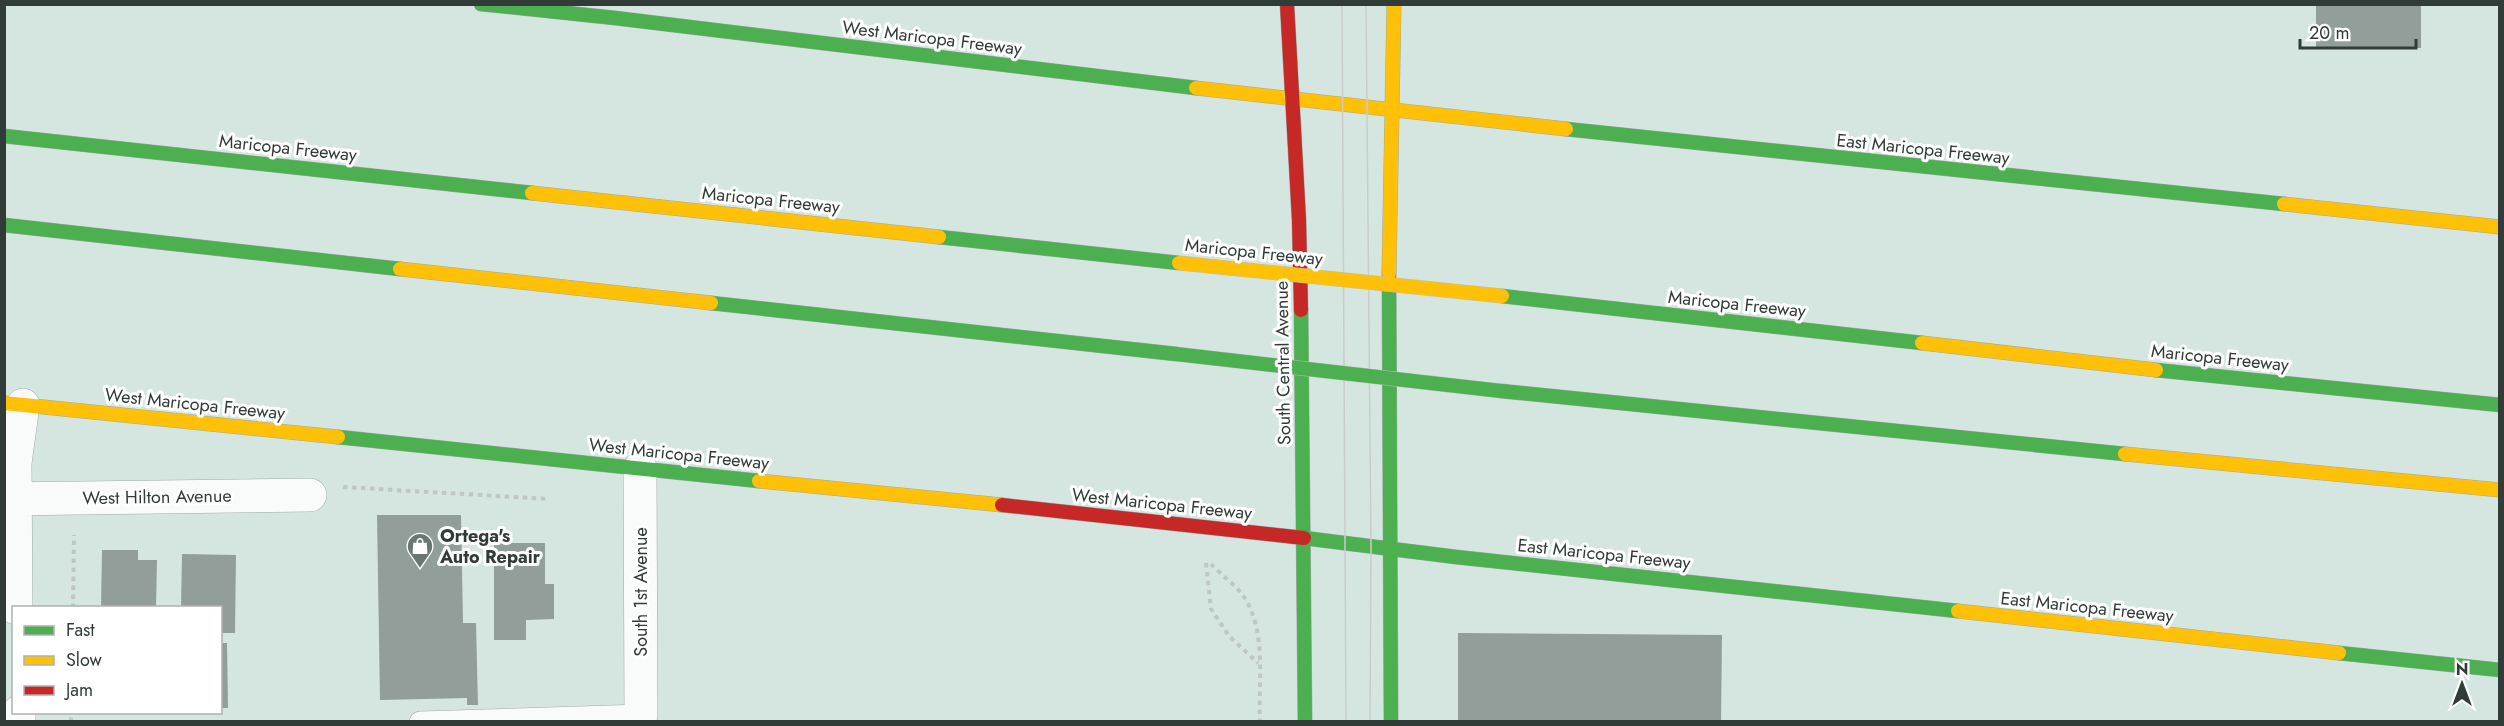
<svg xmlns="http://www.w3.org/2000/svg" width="2504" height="726" viewBox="0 0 2504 726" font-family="Jost,sans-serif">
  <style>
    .building { fill: #919e99 }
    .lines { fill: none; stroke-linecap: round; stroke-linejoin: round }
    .lane-casing { stroke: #9daaa5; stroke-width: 22 }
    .street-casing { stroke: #9daaa5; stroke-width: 34 }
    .fast-casing { stroke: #9daaa5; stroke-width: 15 }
    .slow-casing { stroke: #9daaa5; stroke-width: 15 }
    .jam-casing { stroke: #9daaa5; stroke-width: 15 }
    .path { stroke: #c0c6c4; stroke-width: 4; stroke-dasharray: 4.5 4.5; stroke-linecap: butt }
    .lane { stroke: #f9fbfa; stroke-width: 21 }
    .street { stroke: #f9fbfa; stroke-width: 33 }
    .fast { stroke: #4caf50; stroke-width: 14 }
    .slow { stroke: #ffc107; stroke-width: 14 }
    .jam { stroke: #c62828; stroke-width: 14 }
    .tram { stroke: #c8cdcc; stroke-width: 1.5 }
    .fast-bridge-casing { stroke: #b8c0bd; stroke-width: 15; stroke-linecap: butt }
    .slow-bridge-casing { stroke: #b8c0bd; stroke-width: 15; stroke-linecap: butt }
    .fast-bridge { stroke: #4caf50; stroke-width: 14 }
    .slow-bridge { stroke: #ffc107; stroke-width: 14 }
    .labels { text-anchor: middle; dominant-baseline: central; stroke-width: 6; stroke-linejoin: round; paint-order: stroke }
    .street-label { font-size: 18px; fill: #313c38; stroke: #fff }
    .poi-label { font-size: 18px; font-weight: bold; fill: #313c38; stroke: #fff; text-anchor: start }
  </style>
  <rect width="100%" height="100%" fill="#d5e6e0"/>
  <!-- building -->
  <path class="building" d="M2316,4H2421V48H2316Z
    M377,515H461L463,623H476L478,705H467V698L380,700Z
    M494,543H545V584H554V619L526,620V640H494Z
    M102,550H138V560H157L156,608H101Z
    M182,554L236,555L235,633H220V608H181Z
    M1458,633L1722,635L1721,722H1458Z
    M220,643H227L228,708H220Z"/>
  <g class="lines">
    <!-- lane casing -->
    <g class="lane-casing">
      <path id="lane" d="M420,722L641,715"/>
    </g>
    <!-- street casing -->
    <g class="street-casing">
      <path id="street" d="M640,468L641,715
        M4,499L310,495
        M16,608L15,463L23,405
        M19,712V722"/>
    </g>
    <!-- fast casing -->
    <g class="fast-casing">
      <path id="fast" d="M481,4L615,18L1196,88
        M1566,129L2284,204
        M4,136L532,193
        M4,225L400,269
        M939,237L1179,263
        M1389,273L1391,722
        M1502,296L1922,343
        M711,303L1176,354
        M1301,310L1305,722
        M2156,370L2500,405
        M1501,391L2125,454
        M338,437L759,481
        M1304,538L1456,557L1958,611
        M2339,653L2500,670"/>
    </g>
    <!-- slow casing -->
    <g class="slow-casing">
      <path id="slow" d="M1196,88L1566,129
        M532,193L939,237
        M2284,204L2500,227
        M400,269L711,303
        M1389,273L1394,4
        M1922,343L2156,370
        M4,403L338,437
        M2125,454L2500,490
        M759,481L1002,505
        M1958,611L2339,653"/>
    </g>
    <!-- jam casing -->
    <g class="jam-casing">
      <path id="jam" d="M1287,4L1299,220L1301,310
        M1002,505L1304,538"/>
    </g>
    <!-- path -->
    <path class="path" d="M343,487L549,499
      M1206,563L1211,609L1229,636L1258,663
      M1211,564C1221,575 1236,585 1244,597C1267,631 1258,683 1260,722
      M73,608L74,535
      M71,722V712"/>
    <!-- lane -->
    <use href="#lane" class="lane"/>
    <!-- street -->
    <use href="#street" class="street"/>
    <!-- fast -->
    <use href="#fast" class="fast"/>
    <!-- slow -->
    <use href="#slow" class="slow"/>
    <!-- jam -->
    <use href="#jam" class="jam"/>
    <!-- tram -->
    <path class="tram" d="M1342,4L1346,722
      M1366,4L1371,546L1370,722"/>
    <!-- fast-bridge casing -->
    <g class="fast-bridge-casing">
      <path id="fast-bridge" d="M1176,354L1501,391"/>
    </g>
    <!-- slow-bridge casing -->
    <g class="slow-bridge-casing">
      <path id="slow-bridge" d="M1179,263L1502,296"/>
    </g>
    <!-- fast-bridge -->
    <use href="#fast-bridge" class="fast-bridge"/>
    <!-- slow-bridge -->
    <use href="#slow-bridge" class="slow-bridge"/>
  </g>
  <!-- icons -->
  <defs>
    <g id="shop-pin" transform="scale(1.35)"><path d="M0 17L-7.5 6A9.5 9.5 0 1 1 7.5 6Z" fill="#6a7873" stroke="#fff"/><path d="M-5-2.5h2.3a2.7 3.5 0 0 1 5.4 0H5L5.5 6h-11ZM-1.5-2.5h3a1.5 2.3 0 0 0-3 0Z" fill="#fff"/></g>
  </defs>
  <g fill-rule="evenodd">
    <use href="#shop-pin" x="420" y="546"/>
  </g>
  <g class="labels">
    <!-- street labels -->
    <g class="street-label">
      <text transform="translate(932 38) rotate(7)">West Maricopa Freeway</text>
      <text transform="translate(288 148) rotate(6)">Maricopa Freeway</text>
      <text transform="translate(1923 149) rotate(6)">East Maricopa Freeway</text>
      <text transform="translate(771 200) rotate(6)">Maricopa Freeway</text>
      <text transform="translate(1254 252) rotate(6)">Maricopa Freeway</text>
      <text transform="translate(1737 304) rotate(6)">Maricopa Freeway</text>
      <text transform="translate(2220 358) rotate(6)">Maricopa Freeway</text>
      <text transform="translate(1283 363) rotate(-91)">South Central Avenue</text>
      <text transform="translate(195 404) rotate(6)">West Maricopa Freeway</text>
      <text transform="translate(679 454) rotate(6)">West Maricopa Freeway</text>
      <text transform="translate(157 497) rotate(-1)">West Hilton Avenue</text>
      <text transform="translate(1162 504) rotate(6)">West Maricopa Freeway</text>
      <text transform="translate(1604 554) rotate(6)">East Maricopa Freeway</text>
      <text transform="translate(641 592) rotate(-90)">South 1st Avenue</text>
      <text transform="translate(2087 607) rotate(6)">East Maricopa Freeway</text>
    </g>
    <!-- poi labels -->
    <g class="poi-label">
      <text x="440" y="536">Ortega's<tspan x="440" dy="21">Auto Repair</tspan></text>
    </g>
  </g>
  <!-- border -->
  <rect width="2504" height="726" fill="none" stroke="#313c38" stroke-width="12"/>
  <!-- legend -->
  <rect x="12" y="606" width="210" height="108" fill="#ffffff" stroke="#adb1af" stroke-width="1.5"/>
  <rect x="24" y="626" width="30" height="9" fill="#4caf50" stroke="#adb1af" stroke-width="1.5"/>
  <text x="66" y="636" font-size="18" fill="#313c38">Fast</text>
  <rect x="24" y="656" width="30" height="9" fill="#ffc107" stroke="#adb1af" stroke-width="1.5"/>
  <text x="66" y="666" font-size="18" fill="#313c38">Slow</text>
  <rect x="24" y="686" width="30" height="9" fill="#c62828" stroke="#adb1af" stroke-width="1.5"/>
  <text x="66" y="696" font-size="18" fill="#313c38">Jam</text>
  <!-- north arrow -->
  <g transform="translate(2462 684)" stroke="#ffffff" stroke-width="4.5" paint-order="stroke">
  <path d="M0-4.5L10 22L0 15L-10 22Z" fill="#313c38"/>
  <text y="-9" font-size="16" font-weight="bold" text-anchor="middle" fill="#313c38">N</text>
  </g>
  <!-- scale -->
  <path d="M2300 39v9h116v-9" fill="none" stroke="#313c38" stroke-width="3"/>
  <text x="2309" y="39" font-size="18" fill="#313c38" stroke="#ffffff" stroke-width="4.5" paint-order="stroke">20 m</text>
</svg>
